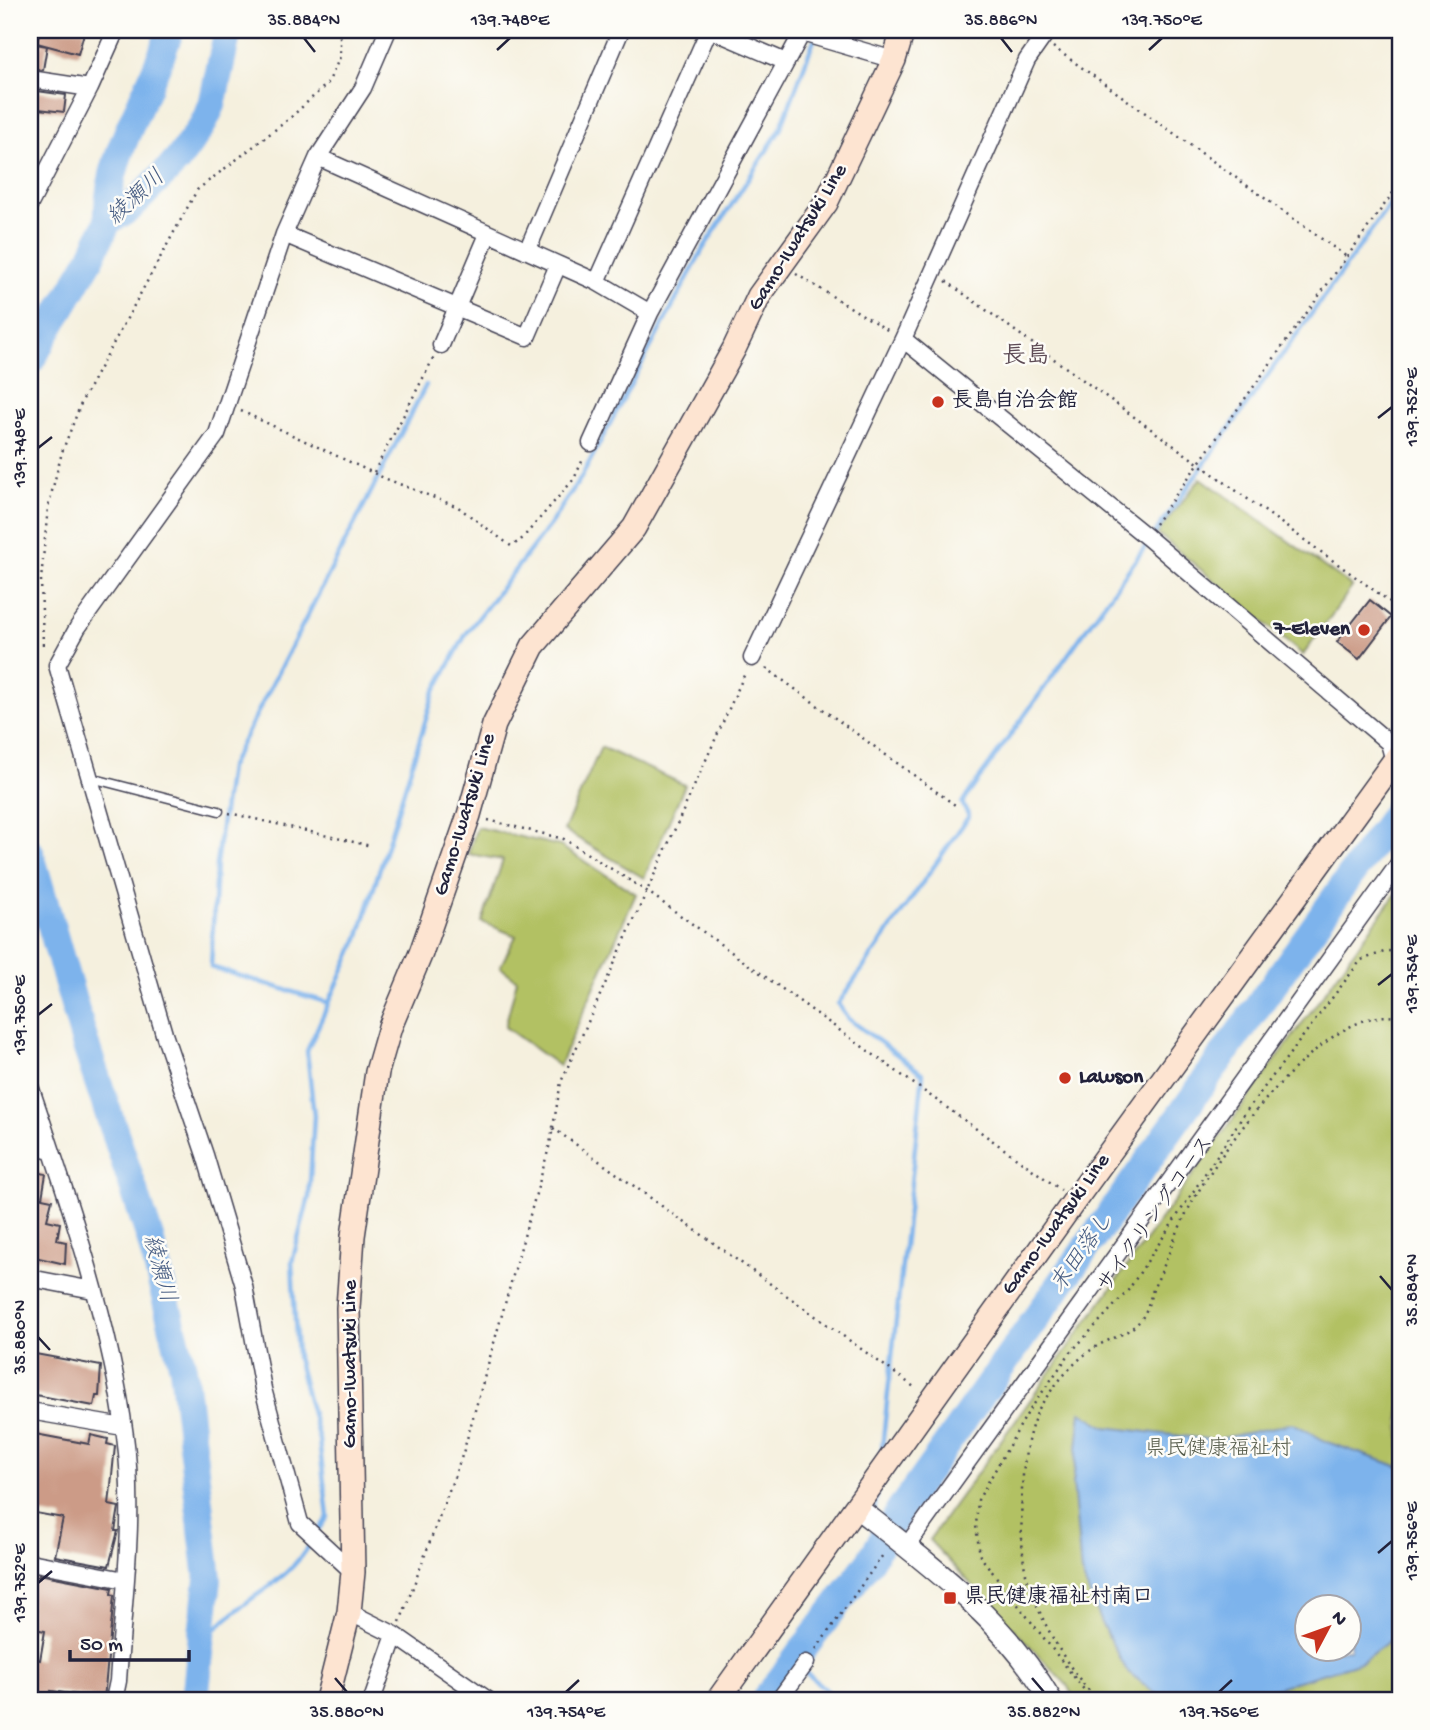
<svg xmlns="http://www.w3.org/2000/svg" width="1430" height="1730" viewBox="0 0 1430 1730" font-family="'Gochi Hand','Klee One',sans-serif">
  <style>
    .green { fill: #b2c163; stroke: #6a724f; stroke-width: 2; fill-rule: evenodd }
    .water { fill: #7db3ec; stroke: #506a94; stroke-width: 2; fill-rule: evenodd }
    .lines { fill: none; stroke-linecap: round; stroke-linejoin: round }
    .stream { stroke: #7db3ec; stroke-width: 4.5 }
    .river { stroke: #7db3ec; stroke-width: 28 }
    .building { fill: #cc9b87 }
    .service-casing { stroke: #424153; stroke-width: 11 }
    .minor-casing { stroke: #424153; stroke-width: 19 }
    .tertiary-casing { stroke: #424153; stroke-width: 24 }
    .secondary-casing { stroke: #424153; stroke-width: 26 }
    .path { stroke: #424153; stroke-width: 2.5; stroke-dasharray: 2 5; stroke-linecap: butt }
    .service { stroke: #fff; stroke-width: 8 }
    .minor { stroke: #fff; stroke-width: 16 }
    .tertiary { stroke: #fff; stroke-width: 21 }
    .secondary { stroke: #fde4d1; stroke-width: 23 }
    .ticks { fill: none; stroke: #22223b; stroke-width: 2.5 }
    .poi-dot { fill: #c8321e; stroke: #fdfcf7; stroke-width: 2.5 }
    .labels { text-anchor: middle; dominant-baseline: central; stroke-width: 5; stroke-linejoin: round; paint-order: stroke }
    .street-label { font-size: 21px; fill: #22223b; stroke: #fdfcf7 }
    .poi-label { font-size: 21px; font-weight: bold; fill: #22223b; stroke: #fdfcf7; text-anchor: start }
    .park-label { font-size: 21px; fill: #545a49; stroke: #fdfcf7 }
    .water-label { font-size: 23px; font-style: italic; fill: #465c82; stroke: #fdfcf7 }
    .quarter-label { font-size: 24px; font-weight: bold; fill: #5e4c56; stroke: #fdfcf7 }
    .neatline { fill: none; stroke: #22223b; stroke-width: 2.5 }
    .ticks-label { font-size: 18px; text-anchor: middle; fill: #22223b }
  </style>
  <rect width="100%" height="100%" fill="#fdfcf7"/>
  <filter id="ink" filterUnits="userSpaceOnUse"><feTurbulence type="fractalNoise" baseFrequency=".0143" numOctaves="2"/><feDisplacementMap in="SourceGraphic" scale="14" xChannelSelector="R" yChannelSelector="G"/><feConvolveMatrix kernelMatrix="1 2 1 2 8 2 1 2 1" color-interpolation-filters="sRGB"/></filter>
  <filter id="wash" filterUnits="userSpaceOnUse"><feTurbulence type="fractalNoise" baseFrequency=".00686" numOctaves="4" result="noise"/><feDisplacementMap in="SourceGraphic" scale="28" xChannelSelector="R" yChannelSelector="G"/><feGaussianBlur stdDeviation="1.57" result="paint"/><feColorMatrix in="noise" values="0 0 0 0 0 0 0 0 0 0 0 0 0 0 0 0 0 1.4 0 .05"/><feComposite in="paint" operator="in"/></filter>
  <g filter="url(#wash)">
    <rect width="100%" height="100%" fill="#f5f0de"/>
    <!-- green -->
    <path class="green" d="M1201,478L1352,587L1303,655L1157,533Z
      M601,747L685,785L644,878L564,830Z
      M477,827L560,846L636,894L559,1066L505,1027L517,980L500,967L516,936L482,922L503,860L468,854Z
      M1400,888V1700H1075L1067,1685L929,1540ZM1308,1608H1350V1650H1308Z"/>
    <!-- water -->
    <path class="water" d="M1081,1412L1106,1427L1214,1440L1293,1423L1327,1442L1397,1466L1400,1468V1633L1361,1662L1235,1700H1164L1127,1671L1101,1623L1081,1573L1073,1483ZM1308,1608H1350V1650H1308Z"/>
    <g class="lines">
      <!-- stream -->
      <path class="stream" d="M1152,537L1400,190
        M329,1003L211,967L216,864L229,768L426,385
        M881,1457L923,1074L849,1019L838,1004L969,816L962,803L1147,544
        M874,1513L877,1494
        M317,1533L328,1517L319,1440L297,1358L292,1262L309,1197L314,1116L307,1051L359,936L434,693L466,634L551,523L582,476L703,249L780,130L814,40
        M869,1562L873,1529
        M200,1643C216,1629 232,1613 250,1600C278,1580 293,1571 313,1540
        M805,1672L838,1700"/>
      <!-- river -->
      <path class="river" d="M108,221C105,153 152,93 170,30
        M30,362L91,258L108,221L129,209L177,161L202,126L212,105L228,30
        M30,852L86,1046L150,1238L183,1368L208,1579L195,1700
        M765,1700L869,1562L902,1507L1400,806"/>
    </g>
    <g id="blocks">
      <!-- building -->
      <path class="building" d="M40,30H85L78,54L37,43Z
        M30,43L47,46L43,70L30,69Z
        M30,90L66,95L64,112L30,108Z
        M1370,600L1391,617L1359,659L1337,642Z
        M30,1171L46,1174L42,1198L52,1200L47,1220L60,1223L57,1240L66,1242L65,1264L30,1256Z
        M30,1353L101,1366L99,1396H96L94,1406L30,1394Z
        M30,1433L89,1444L91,1435L108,1439L107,1444L115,1446L109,1505L119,1507L115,1531H118L109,1566L55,1556L63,1518L30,1512Z
        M39,1574L112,1588L111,1594L114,1595L104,1699L51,1691L50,1696L30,1692V1658L40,1660L45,1631L30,1628V1575L39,1577Z"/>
    </g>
  </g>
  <g filter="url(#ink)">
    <use href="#blocks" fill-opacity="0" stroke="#424153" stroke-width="2"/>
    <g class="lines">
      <!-- service casing -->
      <g class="service-casing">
        <path id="service" d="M91,778L219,811"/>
      </g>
      <!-- minor casing -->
      <g class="minor-casing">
        <path id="minor" d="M711,30L786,62
          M30,79L90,88
          M318,157L597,282L650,313
          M30,204L90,88L116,30
          M284,234L527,337L558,265
          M527,251L621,30
          M597,282L709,30
          M903,339L1147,537L1389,743L1394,761
          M441,345L488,234
          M591,443L650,313L802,33L894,60
          M752,658L903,339L1027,60L1048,30
          M30,1086C67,1196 110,1320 125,1436C136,1516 123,1601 118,1681L114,1700
          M30,1146L51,1151
          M30,1278L93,1290
          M30,1411L123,1427
          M906,1547L1400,862
          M30,1562L125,1580
          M353,1572L300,1523L263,1389L244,1286L205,1155L164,1034L57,665L78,627L217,434L284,234L318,157L363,88L388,30
          M349,1612L395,1635L488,1700
          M372,1700L395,1635
          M779,1700L806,1663"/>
      </g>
      <!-- tertiary casing -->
      <g class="tertiary-casing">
        <path id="tertiary" d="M856,1507C930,1565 1003,1618 1051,1700"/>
      </g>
      <!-- secondary casing -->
      <g class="secondary-casing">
        <path id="secondary" d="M327,1700L349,1612L353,1572L348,1308L353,1236L377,1072L390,1027L421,953L469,815L494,725L533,646L634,528L734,349L759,296L826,203L894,60L903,30
          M718,1700L1075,1200L1400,753"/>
      </g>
      <!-- path -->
      <path class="path" d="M1053,47L1347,257
        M30,234L39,216
        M796,274L889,331
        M946,281L1400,609
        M241,411L384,478L458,507L511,546L520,541L574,479L584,457
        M374,472L434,357
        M1155,524L1400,183
        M43,645L41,580L48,507L62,452L82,401L197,190L289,119L328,83L340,57V30
        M766,668L955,805
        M229,813L371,846
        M488,820L564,839L648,892L1061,1190
        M30,1046L38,1073
        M553,1128L917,1389
        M400,1622L463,1453L550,1144L561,1082L746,671
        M816,1649L885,1552
        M1092,1700L980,1556L976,1526L978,1500L1027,1414L1070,1353L1127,1292L1247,1110L1361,960L1387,951L1400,952
        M1099,1700C1069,1675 1029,1602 1024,1563C1019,1521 1019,1437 1043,1402C1057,1382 1074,1361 1094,1348C1109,1338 1131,1334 1142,1318C1149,1308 1150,1294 1156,1283C1166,1263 1173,1241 1183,1220C1209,1163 1328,997 1400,1018"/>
      <!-- service -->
      <use href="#service" class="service"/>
      <!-- minor -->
      <use href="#minor" class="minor"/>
      <!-- tertiary -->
      <use href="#tertiary" class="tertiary"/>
      <!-- secondary -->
      <use href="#secondary" class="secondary"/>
    </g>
  </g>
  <!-- ticks -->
  <path class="ticks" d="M304,38L315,52M1001,38L1012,52M497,50L510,38M1149,50L1162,38M1378,418L1392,407M38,448L52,437M1378,985L1392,974M38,1015L52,1004M1380,1276L1392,1290M38,1337L50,1350M1378,1553L1392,1541M38,1583L52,1571M335,1678L347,1692M1032,1678L1044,1692M566,1692L579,1680M1219,1692L1232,1680"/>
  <!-- markers -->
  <g class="poi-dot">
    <circle cx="938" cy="402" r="7"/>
    <circle cx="1364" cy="630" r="7"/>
    <circle cx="1065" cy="1078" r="7"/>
    <rect x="943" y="1591" width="14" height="14" rx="3.5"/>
  </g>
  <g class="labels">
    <!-- street labels -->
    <g class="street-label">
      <text transform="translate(799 238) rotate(-58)">Gamo-Iwatsuki Line</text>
      <text transform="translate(466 815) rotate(-73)">Gamo-Iwatsuki Line</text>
      <text transform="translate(1157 1215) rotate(-55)">サイクリングコース</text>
      <text transform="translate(1057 1225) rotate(-54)">Gamo-Iwatsuki Line</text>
      <text transform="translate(351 1364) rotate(-90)">Gamo-Iwatsuki Line</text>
    </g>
    <!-- poi labels -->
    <g class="poi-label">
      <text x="952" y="402">長島自治会館</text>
      <text x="1350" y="630" text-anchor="end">7-Eleven</text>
      <text x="1079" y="1078">Lawson</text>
      <text x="964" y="1598">県民健康福祉村南口</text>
    </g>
    <!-- park labels -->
    <g class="park-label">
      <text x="1218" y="1450">県民健康福祉村</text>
    </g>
    <!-- water labels -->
    <g class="water-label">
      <text transform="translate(137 198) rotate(-43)">綾瀬川</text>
      <text transform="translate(1083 1253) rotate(-55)">末田落し</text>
      <text transform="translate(158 1269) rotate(75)">綾瀬川</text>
    </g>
    <!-- quarter labels -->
    <g class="quarter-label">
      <text x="1026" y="357">長島</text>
    </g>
  </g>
  <!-- margin -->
  <rect width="1430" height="1730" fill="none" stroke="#fdfcf7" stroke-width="77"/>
  <!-- north arrow -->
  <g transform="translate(1328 1628) rotate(49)"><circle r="33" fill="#fdfcf7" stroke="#a5a5ac" stroke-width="2"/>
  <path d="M0-5L12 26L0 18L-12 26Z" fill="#c8321e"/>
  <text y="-10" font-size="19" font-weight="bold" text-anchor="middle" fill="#22223b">N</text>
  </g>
  <!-- scale -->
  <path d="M70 1650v10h119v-10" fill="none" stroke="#22223b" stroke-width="3.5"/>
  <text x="80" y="1650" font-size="21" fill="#22223b" stroke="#fdfcf7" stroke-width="5" paint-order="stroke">50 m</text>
  <rect x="38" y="38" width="1354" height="1654" class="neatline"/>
  <g class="ticks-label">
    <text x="304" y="25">35.884°N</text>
    <text x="510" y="25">139.748°E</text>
    <text x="1001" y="25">35.886°N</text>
    <text x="1162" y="25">139.750°E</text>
    <text transform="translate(1411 407) rotate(-90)" y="6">139.752°E</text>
    <text transform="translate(19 448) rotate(-90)" y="6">139.748°E</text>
    <text transform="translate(1411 974) rotate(-90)" y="6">139.754°E</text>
    <text transform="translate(19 1015) rotate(-90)" y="6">139.750°E</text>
    <text transform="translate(1411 1290) rotate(-90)" y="6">35.884°N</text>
    <text transform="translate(19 1337) rotate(-90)" y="6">35.880°N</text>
    <text transform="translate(1411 1541) rotate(-90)" y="6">139.756°E</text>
    <text transform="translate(19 1583) rotate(-90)" y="6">139.752°E</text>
    <text x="347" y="1717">35.880°N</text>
    <text x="566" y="1717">139.754°E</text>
    <text x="1044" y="1717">35.882°N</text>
    <text x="1219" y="1717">139.756°E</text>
  </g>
</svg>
